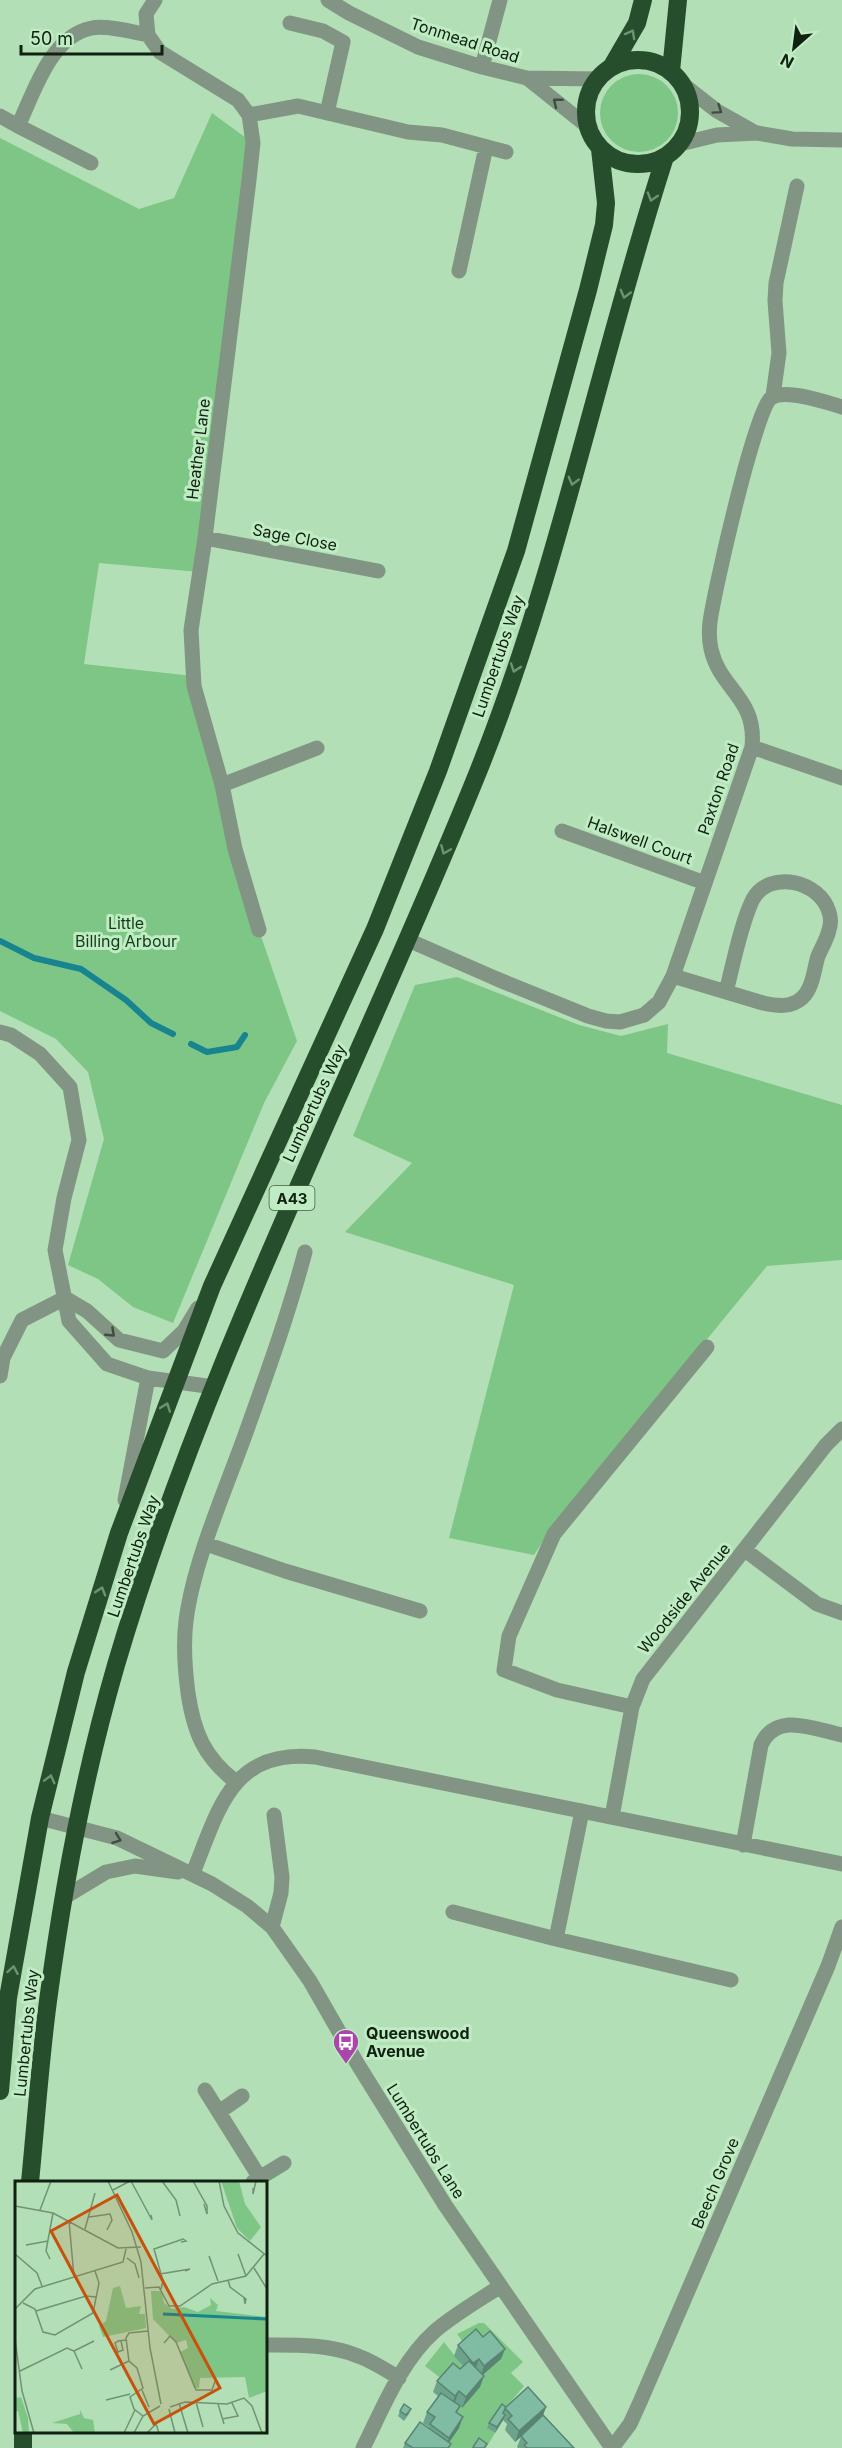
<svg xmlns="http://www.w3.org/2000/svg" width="842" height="2448" viewBox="0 0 842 2448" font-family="Inter,sans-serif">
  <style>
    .green { fill: #7ec686 }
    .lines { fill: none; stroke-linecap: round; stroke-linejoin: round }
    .stream { stroke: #178490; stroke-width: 6 }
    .minor { stroke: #829483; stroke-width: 15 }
    .highway { stroke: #274e2c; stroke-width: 18 }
    .wall { fill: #6da28c }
    .shaded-wall { fill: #598472 }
    .building { fill: #7fbca3; stroke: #598472; stroke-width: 1.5 }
    .oneway { stroke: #6b9570 }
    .oneway2 { stroke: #3e4f3f }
    .labels { text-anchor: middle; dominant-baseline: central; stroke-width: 6; stroke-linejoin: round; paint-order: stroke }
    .shield { fill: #bfecc2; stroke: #445e47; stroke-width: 1.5 }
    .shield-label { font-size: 15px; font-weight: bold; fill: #102112 }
    .street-label { font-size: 16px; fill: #102112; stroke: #bfecc2 }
    .park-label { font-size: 16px; fill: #133b1a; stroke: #bfecc2 }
    .poi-label { font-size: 16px; font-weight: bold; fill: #102112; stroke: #bfecc2; text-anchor: start }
    .inset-river { fill: none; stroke: #178490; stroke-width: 3 }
    .inset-road { fill: none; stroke: #719374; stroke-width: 1.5 }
    .view { fill: #c8510d; fill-opacity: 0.15; stroke: #c8510d; stroke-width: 3 }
    .inset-edge { fill: none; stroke: #102112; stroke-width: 3 }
  </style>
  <rect width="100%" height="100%" fill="#b2dfb5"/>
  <!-- green -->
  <path class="green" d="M600 113a39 39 0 1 1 78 0a39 39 0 1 1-78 0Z
    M212,113L253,143L199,572L99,563L84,664L193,676L240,875L297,1041L264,1103L173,1323L133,1307L98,1279L68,1265L104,1139L88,1072L56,1039L0,1011V138L139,209L174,198Z
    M457,977L579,1025L621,1036L668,1024L667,1053L842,1105V1260L767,1266L549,1532L534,1555L449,1538L514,1285L345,1232L412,1163L353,1136L415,985Z
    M479,2323H484L523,2362L511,2373L524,2386L488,2428L495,2433L486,2448H446L452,2423L451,2407L455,2402L443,2380L425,2366L444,2342L469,2374L481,2376L500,2360L466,2346L457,2334Z"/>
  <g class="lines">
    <!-- stream -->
    <path class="stream" d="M0,941L34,958L81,969L126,1000L151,1023L173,1034
      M191,1044L207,1052L237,1047L245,1035"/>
    <!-- minor -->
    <path class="minor" d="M328,0L349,13L418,47L482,67L527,78L597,79
      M290,23L323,31L343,42L327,113
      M148,35L146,14L155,0
      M482,67L500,0
      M527,78L587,126
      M681,83L717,111L756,133
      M249,115L298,106L408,132L442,135L506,152
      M0,116L18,126C34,93 50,36 92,28C106,25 133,32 148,35L160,52L238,100L249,115L253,143L249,180L205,538L191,630L194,686L222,785L317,748
      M18,126L91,163
      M680,144L717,135L757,133L792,139L842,140
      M459,271L486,147
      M773,396L779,353L775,301L776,283L797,186
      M205,538L378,571
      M752,747L842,778
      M222,785L235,849L259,930
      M562,831L705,883
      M408,940L497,979L588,1016L606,1021L620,1022L644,1015L659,1002L673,976L752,747C757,697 720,690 711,649C709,640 709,631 710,622C714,592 755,410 771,398C786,388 825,402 842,407
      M673,976L763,1003C777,1006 791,1008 802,998C813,988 814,969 818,956C822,947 827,939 829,930C831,924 831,918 829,912C820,881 770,869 753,899C741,923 733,965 726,992
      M0,1032L11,1035L40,1054L70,1087L79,1140L64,1198L55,1250L69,1321L107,1364L148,1378L214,1387
      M65,1298L87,1311L119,1340L163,1351L184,1331L198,1308
      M0,1376L3,1358L22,1320L65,1298
      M125,1500L148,1378
      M206,1544L285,1571L420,1611
      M745,1550L817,1604L842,1613
      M632,1707L557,1690L504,1670L509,1636L554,1534L707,1347
      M236,1782C204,1757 194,1733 188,1693C185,1670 183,1644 186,1621C193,1564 224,1493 244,1438C266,1376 288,1316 305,1252
      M612,1817L632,1707L643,1679L826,1445L842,1429
      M40,1818L117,1838L212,1884L247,1906L272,1927L310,1981L357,2063L445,2205L612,2448
      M743,1845L761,1745C776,1711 814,1729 842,1735
      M193,1873C219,1809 231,1749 315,1757L842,1864
      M63,1898L106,1872L135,1866L178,1872
      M453,1912L556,1939L731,1980
      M272,1927L281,1893L282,1877L274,1815
      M556,1939L582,1811
      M205,2090L260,2178
      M219,2112L242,2096
      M253,2182L284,2163
      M266,2345C296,2345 329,2344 358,2356C372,2361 386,2370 399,2378
      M363,2448C383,2408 401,2361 435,2331C455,2314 478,2301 499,2287
      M612,2448L630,2424L640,2402L828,1966L842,1927"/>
    <!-- highway -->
    <path class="highway" d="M586 112a52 52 0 1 1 104 0a52 52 0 1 1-104 0Z
      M612,66L637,23L643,0
      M671,71L678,0
      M0,2091L8,1998L40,1818L76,1672L119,1533L212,1286L375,929L438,771L516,551L588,290L604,225L606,203L600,149
      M30,2182C36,2122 40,2061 48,2001C63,1888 84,1775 116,1665C207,1356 358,1070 478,772C558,573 599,361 665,157
      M23,2448V2432"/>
  </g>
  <!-- wall -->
  <path class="wall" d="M483,2337L505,2349L501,2359L483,2375L480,2387L462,2408L460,2406L457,2413L459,2428L449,2443L451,2444L449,2448H403L405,2443L429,2428V2427L423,2423L427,2412L438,2396L433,2392L437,2381L460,2369L463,2366L454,2356L458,2345Z
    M506,2407H546L543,2415L574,2448H518L517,2447L521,2437L515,2442L505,2430L507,2424L503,2420L495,2433L487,2428L489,2423Z
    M411,2409L409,2414L404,2421L398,2416L400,2411Z"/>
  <!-- shaded-wall -->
  <path class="shaded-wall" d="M505,2349L501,2359L480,2377L484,2366Z
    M479,2359L475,2370L470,2374L473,2363Z
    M484,2376L480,2387L462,2408L466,2397Z
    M459,2391L455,2402L451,2407L455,2396Z
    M546,2407L542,2418L515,2442L519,2431Z
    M505,2415L503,2420L495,2433L497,2427Z
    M463,2417L459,2428L445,2448L449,2438Z"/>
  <!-- building -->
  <path class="building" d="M476,2329L483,2337L490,2331L505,2349L484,2366L479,2359L473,2363L458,2345Z
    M469,2361L484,2376L466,2397L459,2391L455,2396L437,2381L453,2363L460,2369Z
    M528,2387L546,2407L519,2431L508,2419L512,2416L505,2408Z
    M441,2393L460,2406L456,2412L463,2417L449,2438L430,2424L435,2417L427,2412Z
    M404,2404L411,2409L406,2415L400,2411Z
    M502,2404L506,2407L503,2413L505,2415L497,2427L489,2423Z
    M543,2415L574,2448H527L524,2445L527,2443L521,2436Z
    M420,2422L451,2444L448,2448H413L405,2443Z
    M479,2438L487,2444L484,2448H475L473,2447Z"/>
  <!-- one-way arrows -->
  <defs><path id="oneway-chevron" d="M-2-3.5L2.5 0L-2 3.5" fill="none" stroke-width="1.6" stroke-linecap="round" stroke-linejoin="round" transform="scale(1.5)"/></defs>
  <g class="oneway">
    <use href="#oneway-chevron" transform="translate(631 34) rotate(-61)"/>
    <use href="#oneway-chevron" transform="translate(652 197) rotate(107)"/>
    <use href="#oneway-chevron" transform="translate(625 294) rotate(105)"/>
    <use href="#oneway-chevron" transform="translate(573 481) rotate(105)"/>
    <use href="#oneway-chevron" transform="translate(515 668) rotate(109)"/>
    <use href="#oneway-chevron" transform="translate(445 850) rotate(113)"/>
    <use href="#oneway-chevron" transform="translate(166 1407) rotate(-70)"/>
    <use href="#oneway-chevron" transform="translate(101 1591) rotate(-73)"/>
    <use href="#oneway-chevron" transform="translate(50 1779) rotate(-76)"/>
    <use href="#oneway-chevron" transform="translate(13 1970) rotate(-80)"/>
  </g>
  <g class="oneway2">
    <use href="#oneway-chevron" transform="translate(557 102) rotate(-141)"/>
    <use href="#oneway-chevron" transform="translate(718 110) rotate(34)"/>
    <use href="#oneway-chevron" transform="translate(111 1333) rotate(43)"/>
    <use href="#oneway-chevron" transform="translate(117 1839) rotate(20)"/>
  </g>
  <!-- icons -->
  <defs>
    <g id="bus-pin" transform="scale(1.35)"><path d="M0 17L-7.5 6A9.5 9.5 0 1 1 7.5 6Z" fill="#a945ab" stroke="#bfecc2"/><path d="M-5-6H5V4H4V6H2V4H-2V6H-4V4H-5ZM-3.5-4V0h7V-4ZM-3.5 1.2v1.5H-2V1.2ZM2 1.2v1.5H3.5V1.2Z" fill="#fff"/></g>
  </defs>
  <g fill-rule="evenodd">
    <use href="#bus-pin" x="346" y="2042"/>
  </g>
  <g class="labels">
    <!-- shield labels -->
    <rect class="shield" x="269.5" y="1186" width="45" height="24" rx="4.5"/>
    <g class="shield-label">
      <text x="292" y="1198">A43</text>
    </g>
    <!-- street labels -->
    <g class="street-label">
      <text transform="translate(465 40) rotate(18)">Tonmead Road</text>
      <text transform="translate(198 449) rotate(-83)">Heather Lane</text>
      <text transform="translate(295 537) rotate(11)">Sage Close</text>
      <text transform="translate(498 656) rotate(-71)">Lumbertubs Way</text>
      <text transform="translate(718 789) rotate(-71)">Paxton Road</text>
      <text transform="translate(640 840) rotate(20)">Halswell Court</text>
      <text transform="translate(314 1103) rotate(-65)">Lumbertubs Way</text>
      <text transform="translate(133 1556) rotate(-71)">Lumbertubs Way</text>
      <text transform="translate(684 1598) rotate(-51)">Woodside Avenue</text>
      <text transform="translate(26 2033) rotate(-84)">Lumbertubs Way</text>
      <text transform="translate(426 2141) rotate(58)">Lumbertubs Lane</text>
      <text transform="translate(715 2183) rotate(-67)">Beech Grove</text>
    </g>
    <!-- park labels -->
    <g class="park-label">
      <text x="126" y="923">Little<tspan x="126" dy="18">Billing Arbour</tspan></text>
    </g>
    <!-- poi labels -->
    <g class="poi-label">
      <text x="366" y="2033">Queenswood<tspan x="366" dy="18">Avenue</tspan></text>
    </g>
  </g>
  <!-- overview -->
  <g transform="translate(15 2181)">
    <rect width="252" height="252" fill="#b2dfb5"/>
    <path d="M206,0H224L230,23L246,46L235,60L222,47ZM105,105L111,127L126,125L124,133H130L131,147L88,156L84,145L91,140L98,107ZM136,110H147L149,122L157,128L169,126L183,131L196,124L195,117L203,124L201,130L252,136V210L234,217L230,196L185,197L184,207H179L165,171L173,167L171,159L161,162L138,138ZM0,212L2,217L6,216L13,237L14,252H8L3,230L0,231ZM65,229L69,237L78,239L80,252H59L52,243L37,242L65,233Z" fill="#7ec686"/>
    <path class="inset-river" d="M148,133L252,138"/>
    <path class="inset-road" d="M93,0L117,51L126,81L135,167L146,223M116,0L137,39L136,34M147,0L161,19L165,35M178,0L192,25V33L189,23M204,0L209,25L223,52L252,75M238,7V13L241,0M98,9L115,0M0,25L38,32L103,67L126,66M25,29L36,0M74,36L95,33L97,39L92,49M54,40L59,96M70,48L80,12M11,64L33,60M0,73L22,92L27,105M112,77L120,83L124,97M35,78L31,70L38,32M225,78L223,73L231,95M196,80L194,75L203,100M239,87L252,108M145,93L175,88L170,90M213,99L215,106L231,118L230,123L229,117M130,107L144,106L154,125H165L197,103L231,95L249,73M146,108L148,100L139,68L168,58L171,60L166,61M8,122L20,128L28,151L40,154L78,132L84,102L80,90M0,128L20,108L108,81L111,68M21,130L71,115L81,116M0,158L7,210L19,252M106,160L108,169L103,171L100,162L102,161L103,160L111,159M149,162L155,155L161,161L181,209H197L201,198M59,170L79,160M95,189L114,180M5,190L52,167L59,170L67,188M127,209L134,226M91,219L115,213M181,221L188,246M164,222L173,252M203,223L209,243M155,226L170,221L212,223L229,217L237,225L247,252M154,228L160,252M128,235L119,228L115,216L128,207L122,187L114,180L111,157L114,152L133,150M207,238L223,235L217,222M109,252L120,229M119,252L128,235L145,225M132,252L141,243L144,252"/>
    <path class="view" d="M102,14L205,207L139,243L36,50Z"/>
    <rect width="252" height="252" class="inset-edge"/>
  </g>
  <!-- north arrow -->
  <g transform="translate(794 48) rotate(208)" stroke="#bfecc2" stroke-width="4.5" paint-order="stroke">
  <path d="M0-4.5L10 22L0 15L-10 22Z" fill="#102112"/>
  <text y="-9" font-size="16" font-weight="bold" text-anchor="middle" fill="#102112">N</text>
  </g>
  <!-- scale -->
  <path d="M21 45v9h141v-9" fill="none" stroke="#102112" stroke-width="3"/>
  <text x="30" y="45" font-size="18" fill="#102112" stroke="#bfecc2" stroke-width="4.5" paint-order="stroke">50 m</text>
</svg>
